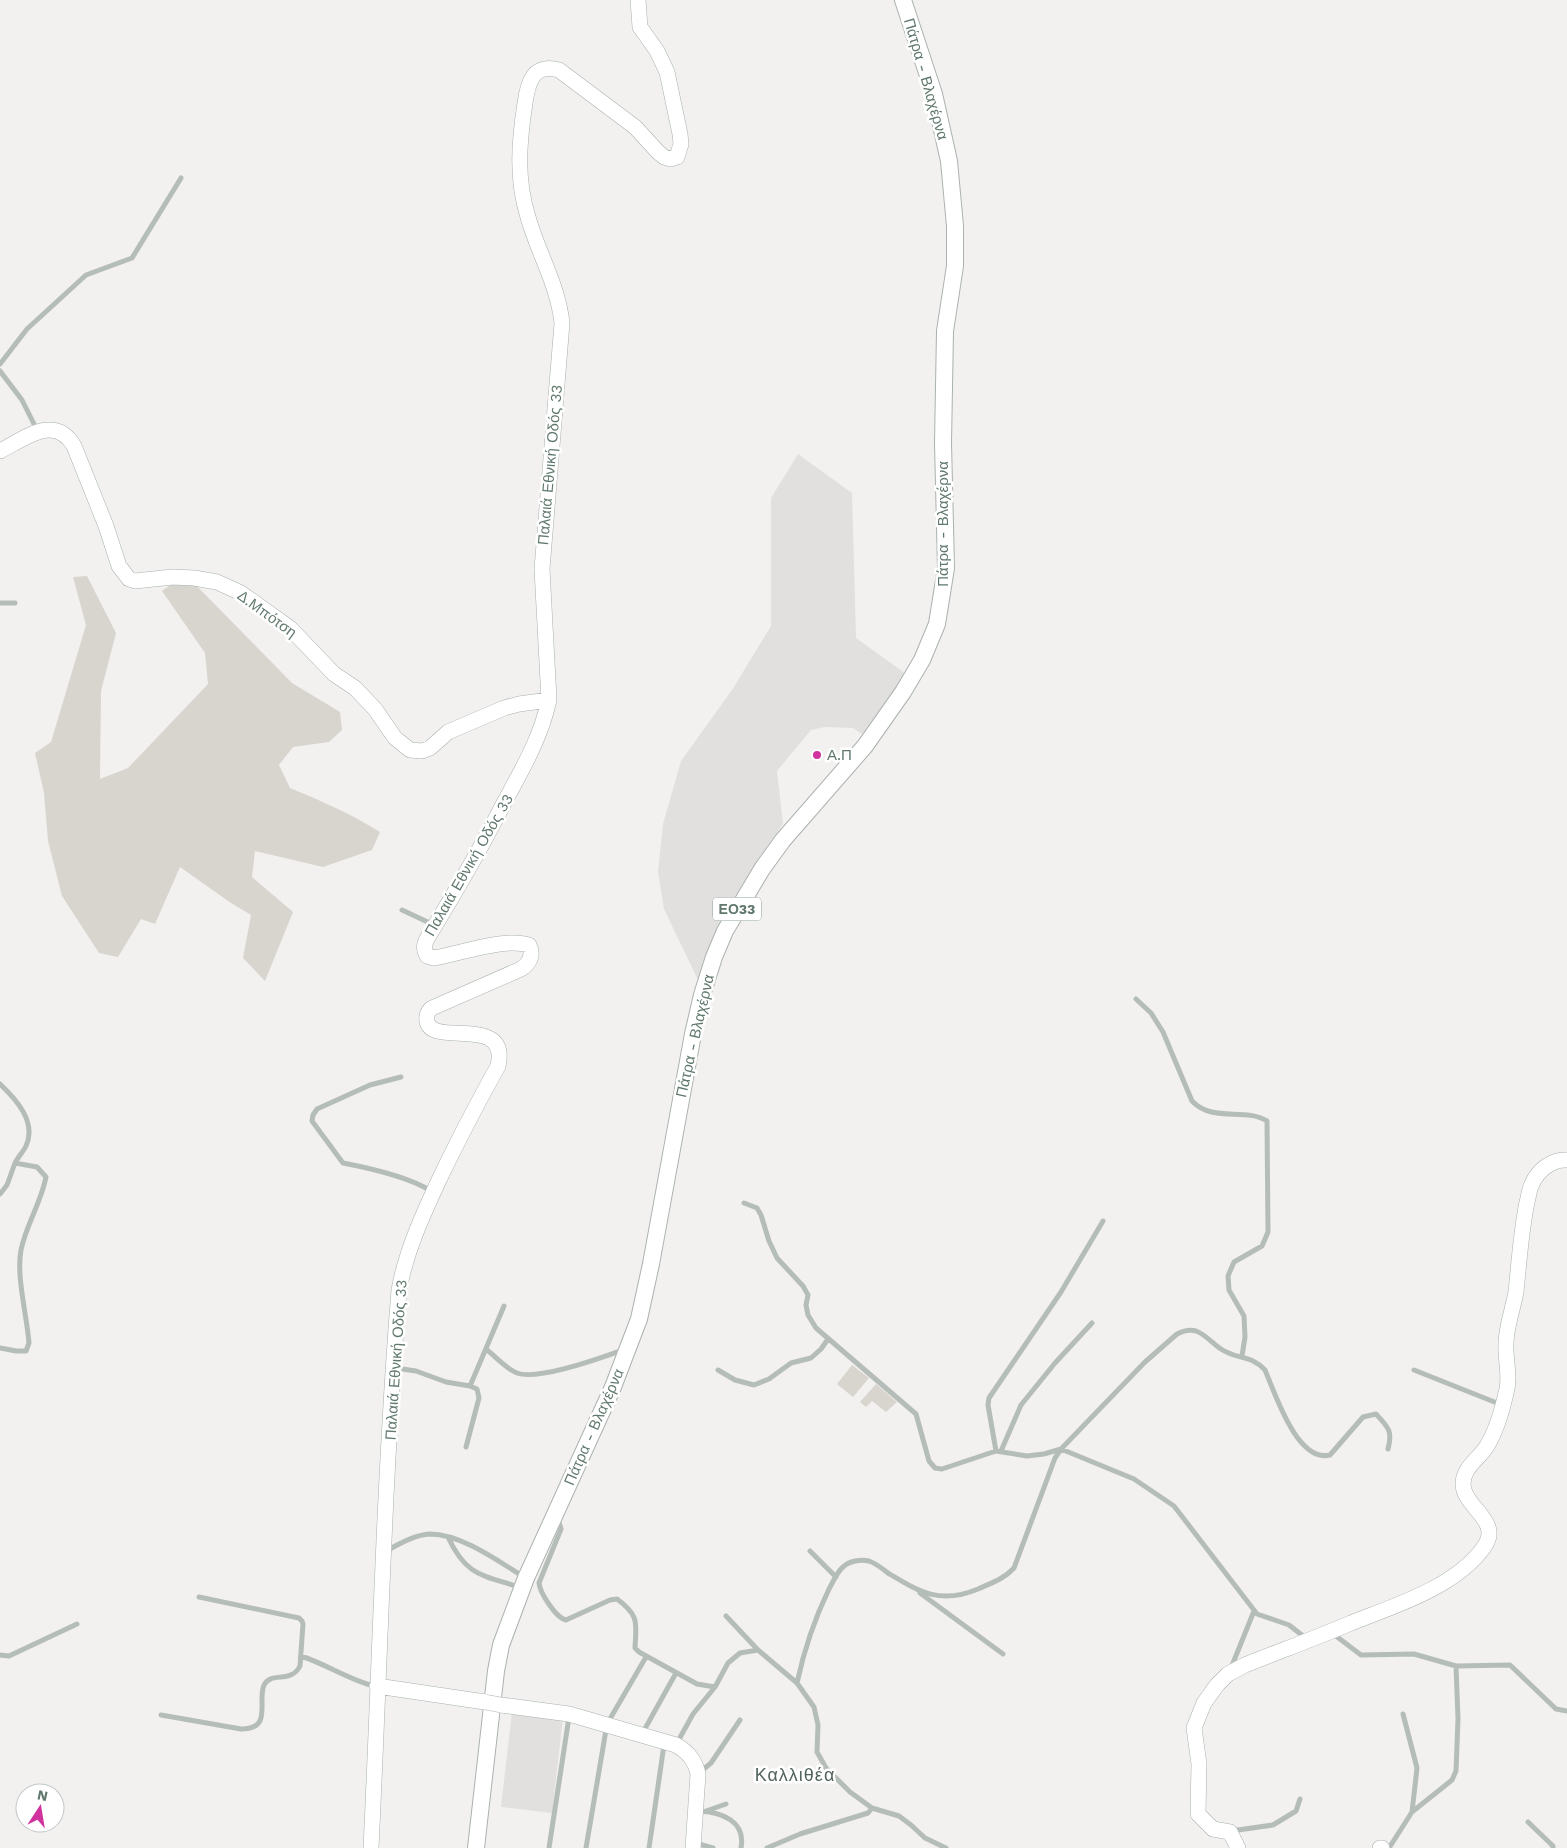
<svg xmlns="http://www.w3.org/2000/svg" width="1567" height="1848" viewBox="0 0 1567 1848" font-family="'Work Sans',sans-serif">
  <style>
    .built { fill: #e1e0df }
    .green { fill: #d8d5cf }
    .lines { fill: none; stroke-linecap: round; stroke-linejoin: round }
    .secondary-casing { stroke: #a8b2ad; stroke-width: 16 }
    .primary-casing { stroke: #aab2ae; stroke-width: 18 }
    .street { stroke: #b5bdb9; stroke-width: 5 }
    .secondary { stroke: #fff; stroke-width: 15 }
    .primary { stroke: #fff; stroke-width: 16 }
    .secondary-bridge-casing { stroke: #a8b2ad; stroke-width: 16; stroke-linecap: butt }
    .secondary-bridge { stroke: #fff; stroke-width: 15 }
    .poi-dot { fill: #d0339e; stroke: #fff; stroke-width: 2 }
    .labels { text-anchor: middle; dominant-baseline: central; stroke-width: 5; stroke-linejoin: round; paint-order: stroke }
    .shield { fill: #fff; stroke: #90a199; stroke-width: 1 }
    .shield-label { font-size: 14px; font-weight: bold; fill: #61796d }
    .street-label { font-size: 15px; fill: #61796d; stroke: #fff }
    .poi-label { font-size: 15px; fill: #61796d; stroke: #fff; text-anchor: start }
    .quarter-label { font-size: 18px; letter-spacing: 1px; fill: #52635b; stroke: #fff }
  </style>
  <rect width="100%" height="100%" fill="#f3f0f0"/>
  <!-- built -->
  <path class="built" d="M798,454L852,493L856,638L906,674L862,734L853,728L825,727L811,730L777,771L783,824L747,877L722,921L707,951L698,980L664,909L658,872L663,824L681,761L732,690L771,626V498Z
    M512,1712L563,1718L552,1813L501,1807Z"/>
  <!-- green -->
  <path class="green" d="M185,574L292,683L340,712L342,730L329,742L293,747L279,765L290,788C322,801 351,814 380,832L372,850L323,867L255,851L252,877L293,912L265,981L243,958L251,915L231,903L180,867L155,924L141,919L118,957L99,953L62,896L48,841L44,793L35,753L51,742L86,625L73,577L87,576L116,633L101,691L100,779L128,768L208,684L205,653L162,591Z
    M852,1365L869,1378L853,1397L837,1384Z
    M876,1384L897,1402L886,1412L872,1401L866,1407L860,1402Z"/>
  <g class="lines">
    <!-- secondary casing -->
    <g class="secondary-casing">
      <path id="secondary" d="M0,451C24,439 55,413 74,446L106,526L119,566L129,579L135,581L173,577L194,578L217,582L241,593L290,628L334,674L355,688L375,709L395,738L410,750L422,751L430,748L448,732L504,708L519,704L549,700
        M377,1686L485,1702
        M501,1705L569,1714L676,1745C688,1752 695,1760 698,1774L693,1848
        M371,1848C380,1662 384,1475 399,1290C406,1251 422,1217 438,1182C457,1142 477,1104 498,1066C510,1013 431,1048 427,1021C426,1014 428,1011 432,1008L521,969C530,963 534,955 529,945C506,937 459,954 434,958L427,956C423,948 424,944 428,937C455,893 481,848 505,801C523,768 541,737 549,700L542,569L562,323C558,285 538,253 528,217C516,179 519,142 525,103C528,82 533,63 559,70L635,127L658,152L664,157L671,159L677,157L681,144L680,134L667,72L657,51L640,27L638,0
        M1238,1848L1230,1832L1213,1829L1198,1814L1199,1764L1194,1728L1204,1703L1217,1685L1228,1674L1245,1665C1280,1651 1316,1638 1351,1623C1394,1606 1456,1587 1484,1547C1503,1521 1463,1507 1463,1484C1463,1467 1479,1459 1487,1446C1496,1431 1502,1411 1506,1393C1511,1377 1505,1360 1506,1344C1506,1327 1513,1309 1516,1292C1519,1262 1521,1232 1527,1202C1529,1196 1529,1189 1532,1184C1538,1170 1552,1159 1567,1160
        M1380,1848H1382"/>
    </g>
    <!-- primary casing -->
    <g class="primary-casing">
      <path id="primary" d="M476,1848L496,1671L501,1645L526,1578L613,1387L639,1319L651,1264L693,1034L702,995L714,957L725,931L762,869L783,840L865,746L903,692L922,660L937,624L946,568L943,443L945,331L955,266V226L949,161L934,94L903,0"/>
    </g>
    <!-- street -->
    <path class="street" d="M0,364L27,329L86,275L132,258L181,178
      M0,371L22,400L37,430
      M0,603H15
      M402,910L432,924
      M1136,999L1151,1013L1163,1032L1192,1101C1213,1123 1244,1107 1267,1121L1268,1232L1262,1246L1234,1262L1228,1276L1229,1290L1244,1316L1245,1337L1242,1356
      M401,1077L370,1085L317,1109L313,1115L312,1121L343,1163C369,1168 409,1177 431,1191
      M0,1084C16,1099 37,1122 26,1146C23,1152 18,1157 15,1163L37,1167L46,1177C41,1203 26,1225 21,1250C16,1276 27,1316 29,1343L26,1351H16L0,1348
      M0,1194L7,1185L15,1163
      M744,1203L757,1208L761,1215L769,1241L777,1258L803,1286L808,1295L806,1305L808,1315L816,1328L916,1414L929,1461L935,1468L942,1469L996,1451L1027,1456L1044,1454L1061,1449L1134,1479L1174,1506L1257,1614L1289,1625L1307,1639
      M486,1349C495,1356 506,1369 517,1373C538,1381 601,1358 623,1350
      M395,1368L416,1371L446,1382L470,1386L477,1389L479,1398L466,1447
      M718,1370L735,1380L754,1385L769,1379L791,1363L811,1358L821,1349L828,1339
      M1414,1370L1502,1405
      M470,1386L504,1306
      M996,1451L988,1405L989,1398L1061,1292L1103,1221
      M1001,1451L1021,1405L1055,1363L1092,1323
      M558,1519L561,1529L539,1583C540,1593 556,1618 566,1620L610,1600L617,1599C640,1616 636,1623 635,1648L639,1652L697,1684L715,1687
      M448,1537C466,1576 482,1575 519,1587
      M386,1551C399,1544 414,1535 430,1534C461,1534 498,1561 524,1577
      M810,1551L836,1577
      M920,1593L1003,1654
      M726,1616L758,1650L797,1683L814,1707L818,1725L817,1752L826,1768L850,1792L872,1808L899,1816L911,1825L925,1838L946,1848
      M1332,1633L1361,1655L1414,1654L1456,1666L1458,1719L1456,1771L1452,1780L1412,1812L1389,1848
      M0,1655L9,1656L77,1624
      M301,1656C326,1664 349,1680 374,1686
      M1456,1666L1510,1665L1556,1709L1567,1711
      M1231,1668L1254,1611
      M797,1683C804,1650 814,1620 829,1589C833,1582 837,1572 843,1567C849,1561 861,1559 869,1561C875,1563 883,1569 888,1573C920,1592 940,1605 978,1589C991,1583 1004,1579 1014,1568L1055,1458L1061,1449L1145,1362L1177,1334C1183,1331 1189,1329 1196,1331C1205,1334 1213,1344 1221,1349C1237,1360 1250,1354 1265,1370C1275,1393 1297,1463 1330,1455L1363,1417L1376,1414C1388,1427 1393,1431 1388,1449
      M1403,1714L1417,1768L1412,1812
      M161,1715L241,1729C273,1729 257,1702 264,1685C271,1671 291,1684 300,1666L303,1624L302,1621L299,1618L199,1597
      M642,1734L676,1673
      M677,1743L693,1714L715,1687L728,1663L740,1653L758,1650
      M700,1772L711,1763L740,1720
      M698,1811C722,1812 746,1821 741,1848
      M706,1811L726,1804
      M1528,1822L1553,1846V1848
      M1231,1831L1273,1825L1296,1811L1300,1799
      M695,1843L713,1848
      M549,1848L569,1717
      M586,1848L607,1724L646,1657
      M649,1848L664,1745
      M767,1848L800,1834L868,1813L872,1808"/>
    <!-- secondary -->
    <use href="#secondary" class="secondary"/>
    <!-- primary -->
    <use href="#primary" class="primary"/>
    <!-- secondary-bridge casing -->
    <g class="secondary-bridge-casing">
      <path id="secondary-bridge" d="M485,1702L501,1705"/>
    </g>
    <!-- secondary-bridge -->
    <use href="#secondary-bridge" class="secondary-bridge"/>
  </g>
  <!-- markers -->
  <circle class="poi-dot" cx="817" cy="755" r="5"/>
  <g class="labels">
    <!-- shield labels -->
    <rect class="shield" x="713" y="897.5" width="48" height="23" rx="4"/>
    <g class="shield-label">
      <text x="737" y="909">ΕΟ33</text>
    </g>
    <!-- street labels -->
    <g class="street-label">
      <text transform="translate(926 79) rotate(74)">Πάτρα - Βλαχέρνα</text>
      <text transform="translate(550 465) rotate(-85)">Παλαιά Εθνική Οδός 33</text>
      <text transform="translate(943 524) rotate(-90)">Πάτρα - Βλαχέρνα</text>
      <text transform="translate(267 614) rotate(36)">Δ.Μπότση</text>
      <text transform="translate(469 865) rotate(-60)">Παλαιά Εθνική Οδός 33</text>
      <text transform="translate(695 1036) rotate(-77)">Πάτρα - Βλαχέρνα</text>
      <text transform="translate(396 1360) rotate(-86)">Παλαιά Εθνική Οδός 33</text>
      <text transform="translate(594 1427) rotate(-66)">Πάτρα - Βλαχέρνα</text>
    </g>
    <!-- poi labels -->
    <g class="poi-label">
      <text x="827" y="755">Α.Π</text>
    </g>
    <!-- quarter labels -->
    <g class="quarter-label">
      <text x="795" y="1774">Καλλιθέα</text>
    </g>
  </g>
  <!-- north arrow -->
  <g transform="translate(40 1808) rotate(12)"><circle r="24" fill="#ffffff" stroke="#c0c9c5"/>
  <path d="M0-4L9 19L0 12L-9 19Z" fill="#d0339e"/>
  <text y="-8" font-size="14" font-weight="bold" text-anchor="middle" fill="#61796d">N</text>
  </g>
</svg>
